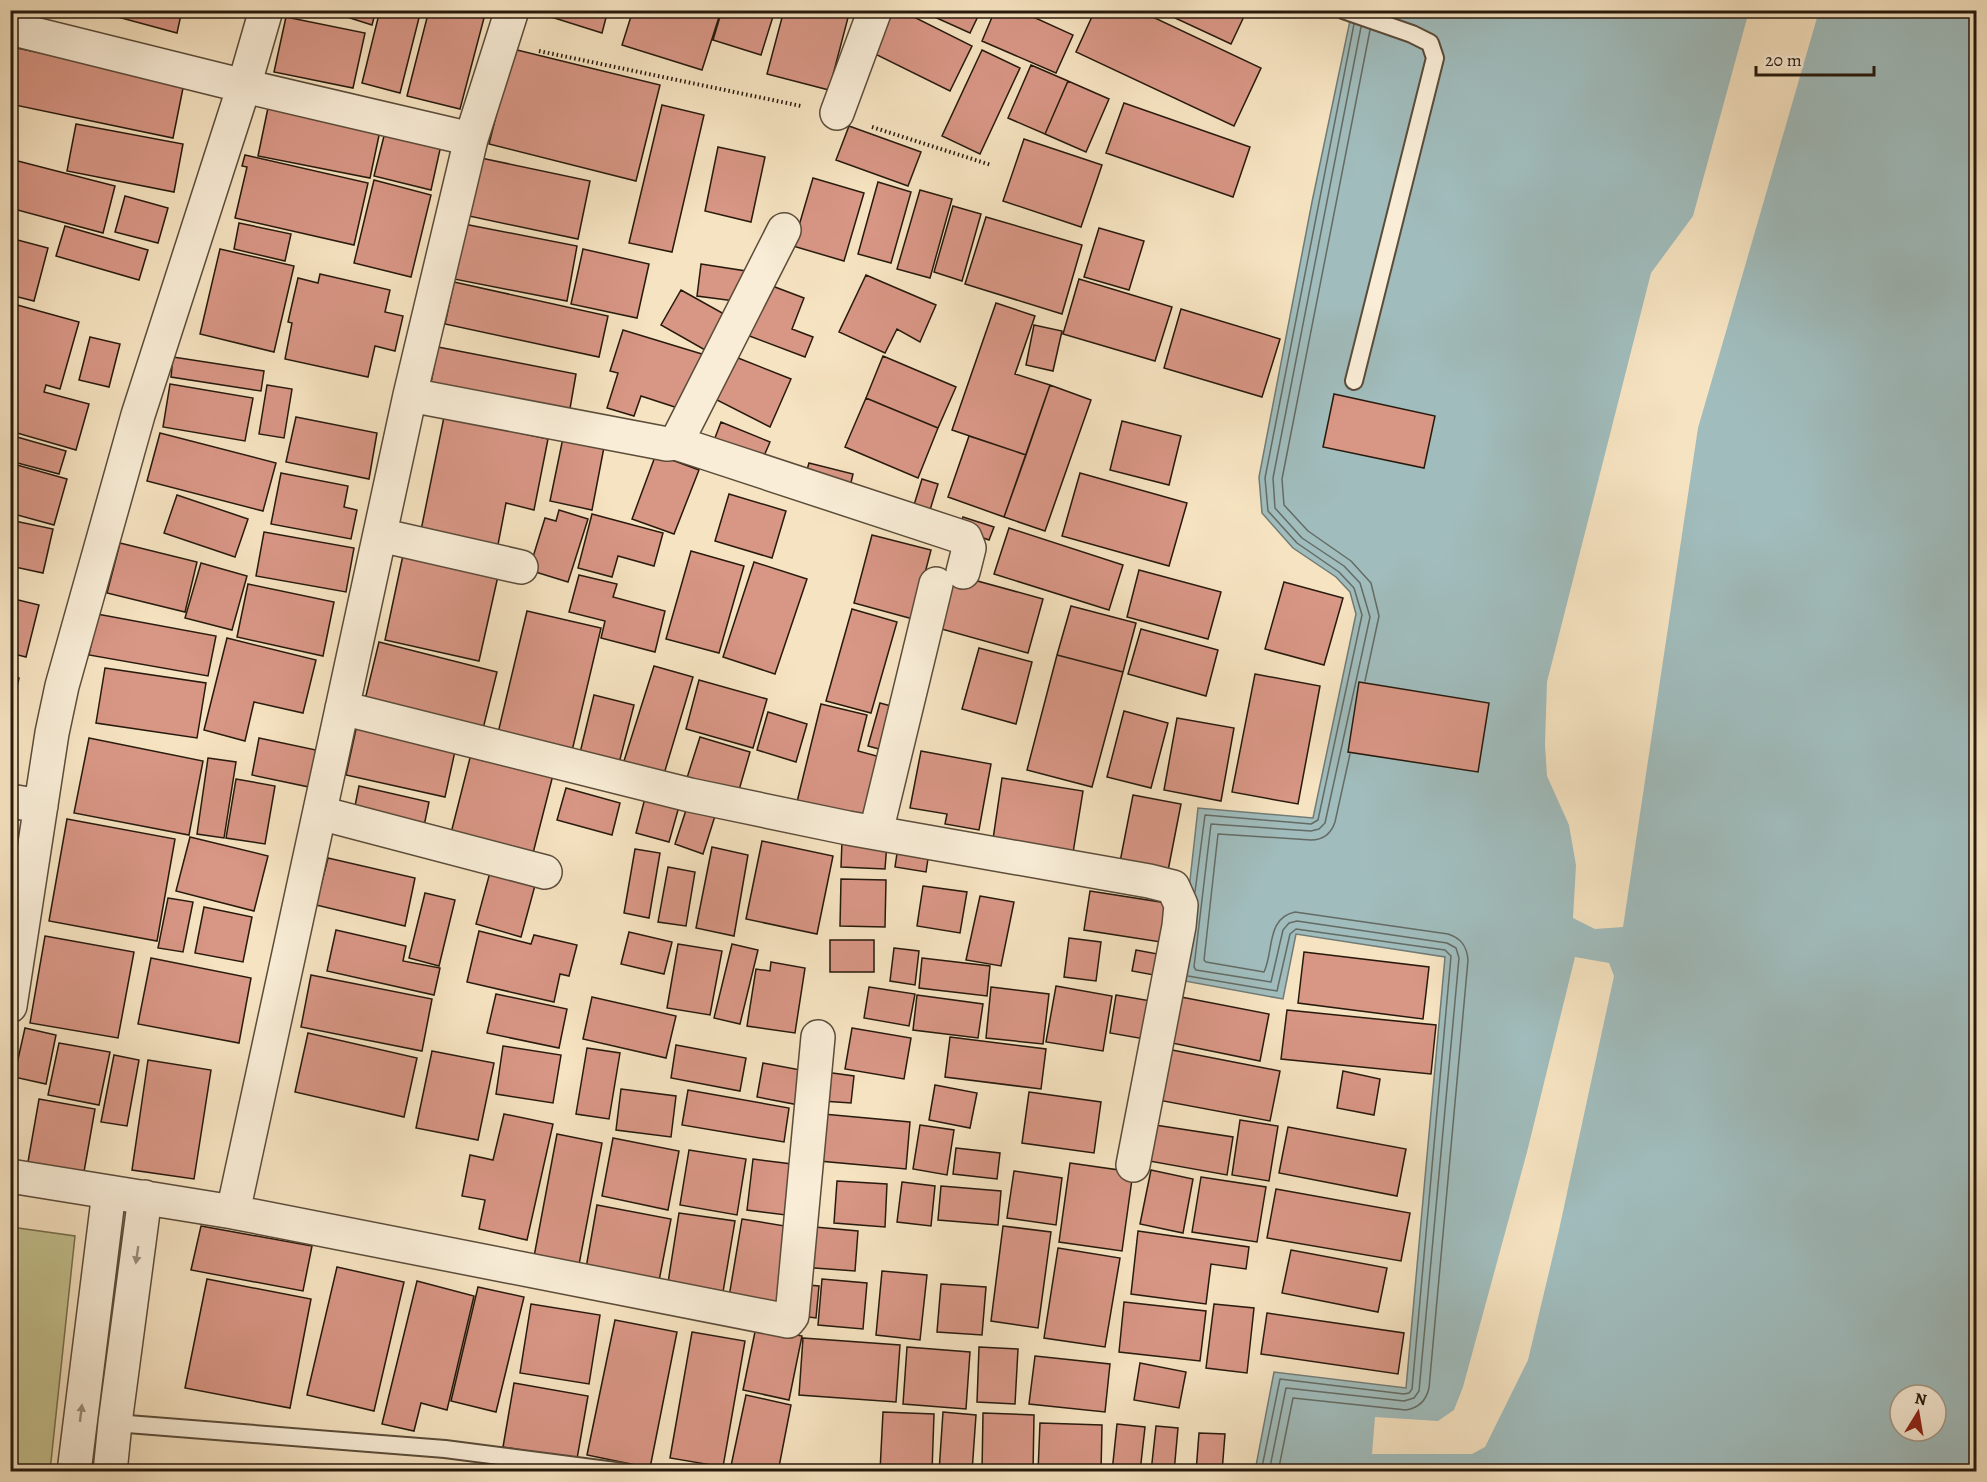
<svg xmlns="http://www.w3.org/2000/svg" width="1987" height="1482" viewBox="0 0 1987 1482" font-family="Alegreya,serif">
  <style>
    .green { fill: #c3c18e; stroke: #756e4e; stroke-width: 1.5 }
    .water { fill: #a0bcbc; stroke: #707b76; stroke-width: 1.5; fill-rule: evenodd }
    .pier { fill: #f6e3c1 }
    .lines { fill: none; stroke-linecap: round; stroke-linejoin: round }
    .shore { stroke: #646b64; stroke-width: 1.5 }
    .building { fill: #d89685; stroke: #271a0d; stroke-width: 1.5 }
    .lane-casing { stroke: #5b4c3a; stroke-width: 20 }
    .street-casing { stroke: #5b4c3a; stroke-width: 36 }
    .path { stroke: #271a0d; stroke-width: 4; stroke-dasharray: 1.5 3; stroke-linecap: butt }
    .lane { stroke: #f9edd7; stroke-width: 16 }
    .street { stroke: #f9edd7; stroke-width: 33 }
    .oneway { fill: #9a8e7c }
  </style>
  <rect width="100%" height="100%" fill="#f6e3c1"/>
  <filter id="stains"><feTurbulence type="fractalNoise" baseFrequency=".00333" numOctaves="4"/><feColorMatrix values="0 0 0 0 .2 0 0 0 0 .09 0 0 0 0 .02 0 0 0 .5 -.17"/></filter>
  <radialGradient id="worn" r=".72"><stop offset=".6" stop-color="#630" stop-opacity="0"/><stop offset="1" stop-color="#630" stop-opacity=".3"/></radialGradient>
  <!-- green -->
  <path class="green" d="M11,1227L75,1236L50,1471H11Z"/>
  <!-- water -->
  <path class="water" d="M1352,11H1976V1471H1255L1274,1372L1406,1388L1445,957L1296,934L1283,999L1179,980L1198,808L1313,818L1356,614L1350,592L1336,577L1293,548L1262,513L1259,477L1312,202ZM1900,1395H1936V1431H1900Z"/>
  <!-- pier -->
  <path class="pier" d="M1749,11H1819L1698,428L1623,927L1595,929L1573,918L1576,865L1569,825L1547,776L1545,745L1547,682L1651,273L1693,216Z
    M1575,957L1609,963L1614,976L1559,1230L1528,1360L1485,1447L1472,1454H1372L1375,1417L1438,1421L1454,1410L1463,1387L1527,1152Z"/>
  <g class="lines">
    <!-- shore -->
    <path class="shore" d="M1365,681L1379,616L1371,583L1351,561L1308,531L1284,505L1282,479L1370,30
      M1195,892L1205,815L1311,824L1318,820L1362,615L1354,588L1339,572L1297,543L1268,511L1265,478L1354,24
      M1188,976L1277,991L1290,934L1296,929L1445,950L1451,956L1412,1389L1409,1393L1404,1394L1280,1379L1261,1472
      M1269,1472L1286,1388L1404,1401L1414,1398L1419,1391L1459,958L1456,948L1447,943L1297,921L1289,923L1283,930L1271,982L1196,970L1194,967L1211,824L1311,831L1319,829L1325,823L1370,617L1360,583L1344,566L1302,538L1275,508L1273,478L1361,27
      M1278,1472L1293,1398L1406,1410C1419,1408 1426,1401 1429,1388L1468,960C1467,946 1461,938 1448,934L1295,912C1266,918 1274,951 1264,972L1206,962L1204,960L1218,834L1311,840C1323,840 1331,834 1335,822L1350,754"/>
  </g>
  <!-- building -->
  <path class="building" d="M92,10H182L177,33Z
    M325,10H376L372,25Z
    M380,10H421L400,93L362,83Z
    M429,10H455L484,18L460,109L407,96Z
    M529,10H608L602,33Z
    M633,10H699L719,17L702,70L622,45Z
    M722,10H775L761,55L713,40Z
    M784,10H850L829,90L767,74Z
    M891,10H900L972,46L950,91L871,52Z
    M919,10H981L970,33Z
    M995,10H1018L1073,35L1056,73L982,41Z
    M1095,10H1138L1261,68L1234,126L1076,52Z
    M1158,10H1247L1231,44Z
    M286,17L365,33L353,88L274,72Z
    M17,48L184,83L173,138L10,104V77Z
    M513,49L660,85L636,181L489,144Z
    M982,50L1020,68L980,154L942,136Z
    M1031,65L1068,81L1045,134L1008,118Z
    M1068,81L1109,99L1086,152L1045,134Z
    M269,103L381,126L370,178L258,156Z
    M1124,103L1250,147L1233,197L1106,153Z
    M662,105L704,115L672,252L629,243Z
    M76,124L183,144L174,192L67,171Z
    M849,126L921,152L908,186L836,160Z
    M385,132L441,145L431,190L374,176Z
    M1024,139L1102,165L1081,227L1003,201Z
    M718,147L765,157L751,222L705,211Z
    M245,155L368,183L354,245L235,218L247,167L242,166Z
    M481,158L590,181L578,239L469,216Z
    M10,159L115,186L103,233L10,208Z
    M813,178L864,193L844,261L793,246Z
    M374,180L431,195L411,277L354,263Z
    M878,182L911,192L891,263L858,254Z
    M920,190L952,199L930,278L897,269Z
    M125,196L168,208L158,243L115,232Z
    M953,206L981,214L962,281L934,272Z
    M986,217L1082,245L1062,314L965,284Z
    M239,223L291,234L285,261L234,249Z
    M464,224L577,246L567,301L454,279Z
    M65,226L148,250L139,280L56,256Z
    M1099,228L1144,241L1129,290L1084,277Z
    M10,238L48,248L34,301L10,295Z
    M220,249L294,266L274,352L200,334Z
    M583,249L649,264L637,318L571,304Z
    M701,264L746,271L742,302L697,296Z
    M320,274L390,290L385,312L403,316L395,351L375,346L368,377L285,359L292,323L288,322L298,278L318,283Z
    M866,275L936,305L920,342L897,329L885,353L839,332Z
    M1079,279L1172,307L1155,361L1063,334Z
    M759,281L804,298L792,329L813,337L805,357L739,332Z
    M454,282L608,316L599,357L445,324Z
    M681,290L733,319L712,354L661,325Z
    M10,303L79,322L60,389L46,385L44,392L89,404L76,450L10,431Z
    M996,303L1035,316L1015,374L1050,385L1026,455L952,430Z
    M1181,309L1280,339L1262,397L1164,368Z
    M1034,325L1062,331L1053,371L1026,365Z
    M623,330L702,354L684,410L641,396L634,416L607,408L618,373L610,371Z
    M90,337L120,344L109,387L79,380Z
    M438,347L576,374L568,420L429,393Z
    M733,356L791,379L770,427L713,398Z
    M883,356L956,387L938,428L866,398Z
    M173,357L264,371L261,391L171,377Z
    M170,384L253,398L245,441L163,427Z
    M267,385L292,389L284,438L259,434Z
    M1050,385L1091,400L1045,531L1004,517Z
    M1334,394L1435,416L1424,468L1323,447Z
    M866,398L938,428L918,478L845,447Z
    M296,417L377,433L369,479L286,462Z
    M444,417L548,439L534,510L506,503L496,555L419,540Z
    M1122,421L1181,436L1169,485L1110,470Z
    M721,422L770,442L761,463L713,443Z
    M160,433L276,463L263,511L147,481Z
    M564,433L605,442L592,510L550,501Z
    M10,435L66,451L59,474L10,461Z
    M969,436L1026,455L1004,517L948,497Z
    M656,454L699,470L674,534L632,519Z
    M10,463L67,479L54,525L10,513Z
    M809,463L853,474L849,491L804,480Z
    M281,473L348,486L344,507L357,510L351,539L271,524Z
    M1080,473L1187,503L1169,566L1062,536Z
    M922,479L938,484L930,510L914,505Z
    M729,494L786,511L772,558L715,541Z
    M177,495L248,519L235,557L164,533Z
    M559,510L588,519L568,582L529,570L545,518L556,521Z
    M592,514L663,533L654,566L618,556L612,577L578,568Z
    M963,517L994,527L989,540L958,529Z
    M10,520L53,529L43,573L10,566Z
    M1009,528L1123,565L1109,610L994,574Z
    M264,532L354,548L346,592L256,576Z
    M872,535L931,550L913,619L854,603Z
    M120,543L197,562L185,612L107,593Z
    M691,551L744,566L719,653L666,639Z
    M403,555L498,576L479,661L385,640Z
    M754,562L807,579L775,674L723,657Z
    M201,563L247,576L232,630L185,618Z
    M1139,570L1221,592L1208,639L1127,617Z
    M952,574L1043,599L1028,653L938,628Z
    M579,575L617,584L613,597L665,611L655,652L601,638L605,621L569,612Z
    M1284,582L1343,598L1324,665L1265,649Z
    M248,584L334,602L323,656L237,637Z
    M10,598L39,605L26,657L10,653Z
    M1071,606L1136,623L1123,672L1057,655Z
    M852,609L897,622L871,713L826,701Z
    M527,611L601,628L572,751L498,733Z
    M97,614L216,636L208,676L89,655Z
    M1141,629L1218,650L1206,696L1128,674Z
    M227,638L316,660L303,713L254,702L245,741L204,730Z
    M379,642L497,672L481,737L363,708Z
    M979,648L1032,662L1016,724L962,709Z
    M1057,655L1123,672L1092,787L1027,770Z
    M654,666L693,677L664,774L624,761Z
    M105,668L206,683L197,738L96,723Z
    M1255,674L1320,686L1298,804L1232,792Z
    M10,676L19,678L10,718Z
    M699,680L767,699L753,748L686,729Z
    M1359,682L1489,703L1478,772L1348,752Z
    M594,695L634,705L617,771L578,761Z
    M880,703L902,709L890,752L868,746Z
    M821,704L867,715L858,751L884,758L867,827L795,810Z
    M1124,711L1168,723L1151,788L1107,777Z
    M768,712L807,724L796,762L757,750Z
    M1177,718L1234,728L1221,801L1164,790Z
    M358,720L457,742L445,797L346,775Z
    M700,737L750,752L737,797L686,781Z
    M89,738L203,761L189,835L74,813Z
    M259,738L316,750L309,787L252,775Z
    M472,750L554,771L531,861L449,841Z
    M921,751L991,764L979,830L945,824L947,814L910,808Z
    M208,758L236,762L224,838L197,834Z
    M1002,778L1083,791L1072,859L992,846Z
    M236,779L275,786L265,844L226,838Z
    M359,786L429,802L423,831L353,816Z
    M566,788L620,803L612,835L557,820Z
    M646,794L680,803L669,842L636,833Z
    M1133,795L1181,804L1167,876L1119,867Z
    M687,807L715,816L703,854L675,844Z
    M67,819L175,839L157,941L49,921Z
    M190,837L268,856L254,911L176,891Z
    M899,840L930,845L926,872L895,867Z
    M762,841L833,856L817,934L746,919Z
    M842,841L887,843L885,869L841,867Z
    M712,847L748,855L734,936L696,928Z
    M635,849L660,853L649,918L624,913Z
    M328,858L415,878L405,926L316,905Z
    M492,865L537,878L521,937L476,924Z
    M668,867L695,872L686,926L658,922Z
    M841,879L886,880L885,927L840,926Z
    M923,886L967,892L960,933L917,926Z
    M1090,891L1173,904L1167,943L1084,930Z
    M425,893L455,900L439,966L409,958Z
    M980,896L1014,902L1001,966L966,960Z
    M168,898L193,902L183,952L158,948Z
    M204,907L252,917L243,962L195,953Z
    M336,930L406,946L403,961L440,968L434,995L327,971Z
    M479,931L531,944L534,935L577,945L569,976L560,974L554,1002L467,982Z
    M629,932L672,942L664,974L621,964Z
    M45,936L134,952L118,1038L30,1023Z
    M1069,938L1101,942L1096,981L1064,977Z
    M830,940H874V972H830Z
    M678,944L722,951L710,1015L667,1008Z
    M732,944L758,950L740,1024L714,1018Z
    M894,948L919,951L915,985L890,981Z
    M1136,950L1163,955L1159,976L1132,971Z
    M1304,952L1429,967L1423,1019L1298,1003Z
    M151,958L251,978L239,1043L138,1024Z
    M922,958L990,966L987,996L919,988Z
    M771,962L805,968L795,1033L747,1026L756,969L770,971Z
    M311,975L432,999L422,1051L301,1027Z
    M1056,986L1112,996L1103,1051L1046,1042Z
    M869,987L915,994L909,1026L864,1018Z
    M991,987L1049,994L1043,1044L986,1038Z
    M496,994L567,1009L559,1048L487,1033Z
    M917,995L983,1004L978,1038L913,1030Z
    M1116,995L1157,1002L1150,1040L1110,1033Z
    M1176,996L1269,1014L1260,1061L1167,1042Z
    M592,997L676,1016L666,1058L583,1039Z
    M1287,1010L1436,1025L1431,1074L1281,1059Z
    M25,1028L56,1035L46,1084L14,1077Z
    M852,1028L911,1038L904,1079L845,1069Z
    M308,1033L417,1058L404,1117L295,1092Z
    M950,1037L1046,1049L1041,1089L945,1077Z
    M59,1043L110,1052L99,1105L48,1095Z
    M676,1045L746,1058L740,1091L671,1078Z
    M503,1046L561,1055L553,1103L496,1094Z
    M587,1048L620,1053L609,1119L576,1114Z
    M1167,1049L1280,1071L1270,1121L1158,1100Z
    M432,1051L494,1063L478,1140L416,1128Z
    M114,1055L139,1060L127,1126L101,1122Z
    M148,1060L211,1070L194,1179L132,1170Z
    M763,1063L806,1071L799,1105L757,1097Z
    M1343,1071L1380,1079L1374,1115L1337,1108Z
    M825,1072L854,1076L851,1103L822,1101Z
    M935,1085L977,1093L970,1128L929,1120Z
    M621,1089L676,1096L671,1137L616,1130Z
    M688,1090L789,1108L784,1142L682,1125Z
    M1029,1092L1101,1102L1094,1153L1022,1143Z
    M39,1099L95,1109L84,1172L28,1162Z
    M504,1114L553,1124L527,1240L479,1229L485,1200L462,1196L470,1155L493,1160Z
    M823,1114L910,1122L906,1169L819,1161Z
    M1240,1120L1278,1126L1269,1181L1232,1175Z
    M920,1125L954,1130L947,1175L913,1169Z
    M1155,1125L1233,1137L1227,1175L1149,1161Z
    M1288,1127L1406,1149L1397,1196L1279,1173Z
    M557,1134L602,1143L578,1270L533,1262Z
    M613,1138L679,1151L668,1210L602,1196Z
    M956,1148L1000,1153L997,1179L953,1174Z
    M689,1150L746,1159L737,1215L680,1205Z
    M753,1159L800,1165L794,1216L747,1210Z
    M1070,1163L1133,1172L1122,1251L1059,1242Z
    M1151,1170L1193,1179L1183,1233L1140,1224Z
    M1014,1171L1062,1178L1056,1225L1007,1218Z
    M1201,1177L1266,1187L1257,1242L1192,1232Z
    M837,1181L887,1184L885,1227L834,1223Z
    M902,1182L935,1186L931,1226L897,1222Z
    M941,1186L1001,1191L998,1225L938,1220Z
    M1276,1189L1410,1213L1401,1261L1267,1238Z
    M597,1205L671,1219L659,1281L586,1268Z
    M679,1213L735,1221L722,1298L667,1289Z
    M742,1219L791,1227L777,1305L729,1297Z
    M201,1226L312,1246L303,1291L191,1270Z
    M804,1226L858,1231L855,1271L801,1267Z
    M1003,1226L1051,1232L1038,1328L991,1321Z
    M1138,1231L1249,1247L1246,1269L1211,1264L1206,1304L1131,1294Z
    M1058,1248L1120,1258L1105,1347L1044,1338Z
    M1291,1250L1387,1268L1378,1312L1282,1293Z
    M337,1267L404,1282L374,1411L307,1395Z
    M882,1271L927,1275L920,1340L876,1335Z
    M207,1279L311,1299L290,1408L185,1388Z
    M822,1279L867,1283L863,1329L818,1325Z
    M417,1281L474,1296L447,1410L421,1403L414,1431L382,1424Z
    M797,1284L819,1286L816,1318L794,1315Z
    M941,1284L986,1287L982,1335L937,1332Z
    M478,1287L524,1297L496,1412L451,1401Z
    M1124,1302L1206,1311L1200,1361L1119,1352Z
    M531,1304L600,1315L589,1384L520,1373Z
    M1214,1304L1254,1308L1247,1373L1206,1368Z
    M1267,1313L1404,1333L1398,1374L1261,1354Z
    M615,1320L677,1332L650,1468L587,1455Z
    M756,1327L802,1336L789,1400L743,1390Z
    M692,1332L745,1341L723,1467L670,1458Z
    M803,1338L900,1345L896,1402L799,1395Z
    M907,1347L970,1352L966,1409L903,1404Z
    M979,1347L1018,1349L1015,1404L977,1402Z
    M1035,1356L1110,1364L1105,1412L1029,1404Z
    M1140,1363L1186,1372L1179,1408L1134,1400Z
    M514,1383L588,1396L577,1459L503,1447Z
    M746,1395L791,1405L778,1472H762L731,1466Z
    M883,1412L934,1414L932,1472L880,1471Z
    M943,1412L976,1415L972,1472H939Z
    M983,1413L1034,1415L1033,1472H982Z
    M1040,1423L1102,1425L1101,1472H1038Z
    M1117,1424L1145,1427L1140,1472H1112Z
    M1156,1426L1178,1428L1174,1472H1151Z
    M1199,1433L1225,1434L1222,1472H1196Z"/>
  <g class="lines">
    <!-- lane casing -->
    <g class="lane-casing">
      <path id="lane" d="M1343,10L1412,34L1430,43L1435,58L1354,381
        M115,1423L445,1449L623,1472"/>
    </g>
    <!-- street casing -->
    <g class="street-casing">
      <path id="street" d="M10,28L244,86L471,139
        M837,113L875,10
        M410,395L667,444L676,443L784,230
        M676,443L965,538L969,548L963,572
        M380,535L521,567
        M342,708L690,795L848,828L1149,881L1173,887L1181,905L1179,926L1133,1165
        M10,801L41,806
        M320,813L545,872
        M876,832L936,584
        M10,1006L52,733L62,686L138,415L244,86L266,10
        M10,1176L233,1212L788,1321L792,1316L818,1037
        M233,1212L410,395L471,139L512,10
        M74,1472L109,1192
        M110,1472L115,1423L145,1197"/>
    </g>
    <!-- path -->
    <path class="path" d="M539,51L801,106
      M872,127L991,165"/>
    <!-- lane -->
    <use href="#lane" class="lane"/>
    <!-- street -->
    <use href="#street" class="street"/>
  </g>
  <!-- one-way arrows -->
  <defs><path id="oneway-solid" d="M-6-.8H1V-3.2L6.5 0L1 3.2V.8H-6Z" transform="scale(1.5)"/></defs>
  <g class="oneway">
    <use href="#oneway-solid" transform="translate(137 1255) rotate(98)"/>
    <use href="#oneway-solid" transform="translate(81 1413) rotate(-83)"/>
  </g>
  <!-- margin -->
  <rect width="1987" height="1482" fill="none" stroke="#f6e3c1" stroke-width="36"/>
  <rect x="12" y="12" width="1963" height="1458" fill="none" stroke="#271a0d" stroke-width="3"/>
  <rect x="18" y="18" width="1951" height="1446" fill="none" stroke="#271a0d" stroke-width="1.5"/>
  <!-- north arrow -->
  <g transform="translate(1918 1413) rotate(11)"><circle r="28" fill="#f9edd7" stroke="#a59986" stroke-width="1.5"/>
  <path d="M0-4.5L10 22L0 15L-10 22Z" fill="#8f2418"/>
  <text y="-9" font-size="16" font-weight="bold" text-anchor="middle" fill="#271a0d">N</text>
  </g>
  <!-- scale -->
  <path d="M1756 66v9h118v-9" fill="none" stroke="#271a0d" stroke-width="3"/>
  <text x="1765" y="66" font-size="18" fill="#271a0d" stroke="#f9edd7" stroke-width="4.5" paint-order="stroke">20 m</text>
  <rect width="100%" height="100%" filter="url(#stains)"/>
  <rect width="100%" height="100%" fill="url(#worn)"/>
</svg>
